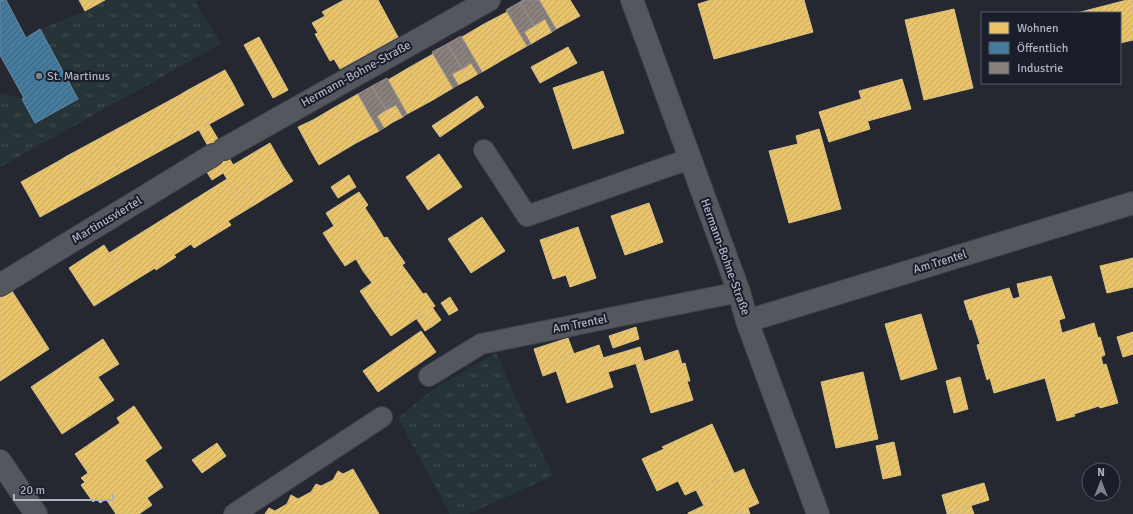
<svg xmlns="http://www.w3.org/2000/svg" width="1133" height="514" viewBox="0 0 1133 514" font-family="Signika,sans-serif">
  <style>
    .grass { fill: url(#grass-tufts) }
    .homes { fill: url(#homes-hatch); stroke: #d7bf84 }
    .public { fill: url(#public-hatch); stroke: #648ca8 }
    .industry { fill: url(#industry-hatch); stroke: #959091 }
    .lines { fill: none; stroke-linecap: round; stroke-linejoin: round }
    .service-casing { stroke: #414349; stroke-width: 22 }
    .minor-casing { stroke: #414349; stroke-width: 24 }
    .service { stroke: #55575e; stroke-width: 20 }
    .minor { stroke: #55575e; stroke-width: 22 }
    .poi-dot { fill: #7e828f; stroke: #1a1e2a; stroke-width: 1.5 }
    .labels { text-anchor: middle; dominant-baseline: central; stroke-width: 4; stroke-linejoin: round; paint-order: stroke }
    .street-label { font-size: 12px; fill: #aeb3c2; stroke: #1a1e2a }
    .poi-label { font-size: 12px; fill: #aeb3c2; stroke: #1a1e2a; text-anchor: start }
  </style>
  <defs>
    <pattern id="grass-tufts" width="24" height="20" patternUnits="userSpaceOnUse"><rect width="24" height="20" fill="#263337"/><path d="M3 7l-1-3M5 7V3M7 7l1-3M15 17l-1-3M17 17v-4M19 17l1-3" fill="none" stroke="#434e52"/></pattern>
    <pattern id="homes-hatch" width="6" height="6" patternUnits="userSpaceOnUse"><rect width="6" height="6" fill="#e9c46a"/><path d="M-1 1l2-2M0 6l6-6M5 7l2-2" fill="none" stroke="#c5a860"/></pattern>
    <pattern id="public-hatch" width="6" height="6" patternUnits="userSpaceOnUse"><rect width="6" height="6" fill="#457b9d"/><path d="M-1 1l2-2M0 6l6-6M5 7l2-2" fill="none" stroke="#3f637a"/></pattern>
    <pattern id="industry-hatch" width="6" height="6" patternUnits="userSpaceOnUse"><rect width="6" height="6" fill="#8a817c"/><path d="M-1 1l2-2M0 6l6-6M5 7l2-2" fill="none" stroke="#706a68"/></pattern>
  </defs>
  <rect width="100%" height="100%" fill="#252830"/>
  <!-- grass -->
  <path class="grass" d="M105,0H194L221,44L0,167V93L22,99L35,123L78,99L40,29L85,11Z
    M496,353L509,383L553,476L468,514H450L398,418L432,390Z"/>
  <!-- homes -->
  <path class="homes" d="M79,0H105L85,11Z
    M344,0H378L398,37L340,69L334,59L330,61L315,34L318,33L312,23L325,16L322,12Z
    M539,0H570L580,16L556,29Z
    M711,0H804L813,32L714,59L698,4Z
    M1127,0H1133V40L1120,43V13H1077Z
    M954,9L973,88L924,100L905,20Z
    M507,12L527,46L504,59L484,24Z
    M545,19L552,32L541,38L534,26Z
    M484,24L504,59L482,72L462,37Z
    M534,26L541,38L531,44L524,32Z
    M259,37L288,90L273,98L244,45Z
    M568,47L577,63L540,83L531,67Z
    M433,54L453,88L431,101L410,67Z
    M471,63L478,74L468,80L462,69Z
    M410,67L431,101L407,114L388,80Z
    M462,69L468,80L458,85L452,74Z
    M225,70L233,84L195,104L188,90Z
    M603,71L624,133L573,149L553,88Z
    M902,79L911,109L868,121L859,91Z
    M233,84L244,105L40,217L29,196L65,177L57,162L67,156L83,185L194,125L178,96L188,90L195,104Z
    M358,94L379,131L356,143L335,107Z
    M178,96L194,125L83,185L67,156Z
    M477,96L484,107L440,137L432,126Z
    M861,99L870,129L829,142L819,112Z
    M396,105L403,117L393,122L386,110Z
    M335,107L356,143L319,165L312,153L326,144L313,120Z
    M386,110L393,122L384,128L377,116Z
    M313,120L326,144L312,153L298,127Z
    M209,124L224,149L213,155L199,130Z
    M819,129L841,209L789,223L769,151L798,144L796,136Z
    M270,143L283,166L246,188L256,204L246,210L216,161L227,154L233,165Z
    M439,154L462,187L428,210L406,177Z
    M215,159L223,173L212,180L203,166Z
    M57,162L65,177L29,196L21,182Z
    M283,166L293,181L256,204L246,188Z
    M349,175L356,187L338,198L331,187Z
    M227,179L246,210L228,221L231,225L194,248L191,244L174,255L176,257L156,270L155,268L129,284L109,253Z
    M359,192L368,205L365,208L375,223L334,250L323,233L334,226L326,213Z
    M649,203L663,242L625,255L611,216Z
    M482,217L505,251L471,273L448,239Z
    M375,223L384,238L387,237L396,250L363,271L356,259L345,266L334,250Z
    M578,227L596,278L570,287L566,275L553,279L540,240Z
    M104,245L119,268L84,291L69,268Z
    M396,250L405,263L402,265L413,280L372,309L360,291L372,283L363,271Z
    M1133,258V287L1107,293L1100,266Z
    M119,268L129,284L94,306L84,291Z
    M1051,276L1065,318L1059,320L1062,333L1094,323L1098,338L1100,337L1105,355L1101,357L1103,365L1106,364L1118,403L1100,408L1099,406L1074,414L1075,416L1057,421L1045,378L994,393L990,378L987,380L977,345L980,344L972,319L970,320L964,301L1009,288L1013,299L1020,297L1017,284Z
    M413,280L423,294L426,293L435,306L391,336L372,309Z
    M10,288L49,349L0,381V295Z
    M450,297L458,310L449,315L441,303Z
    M432,307L441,320L433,326L424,313Z
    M424,313L433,326L425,331L416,318Z
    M921,314L937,369L901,380L885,324Z
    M636,327L639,339L613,348L609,336Z
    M421,331L436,352L378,392L363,371Z
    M1133,332V354L1123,357L1117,337Z
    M568,338L574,354L553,361L556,371L543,376L534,349Z
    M103,339L119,364L98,377L114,400L62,434L31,387Z
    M599,345L613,387L567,403L553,361Z
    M640,347L644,361L608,372L603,358Z
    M678,350L682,364L685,363L690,381H687L693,400L651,413L636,364Z
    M863,372L878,439L836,448L821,382Z
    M960,377L968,409L954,413L946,381Z
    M134,406L162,448L145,460L163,487L147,498L152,505L139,514H116L106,499L100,503L97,499L93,502L81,485L85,482L81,478L88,473L75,454L120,423L117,418Z
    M712,424L734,473L685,495L678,481L657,491L642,459L664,449L662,447Z
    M894,442L901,475L883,479L876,446Z
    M217,443L226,456L202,473L192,460Z
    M353,469L379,514H265L269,508L275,511L287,504L291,495L298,499L311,492L316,484L321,486L333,480L338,471L343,474Z
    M744,469L750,484L704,506L696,490Z
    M984,483L989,500L947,513L942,495Z
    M750,484L759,503L735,514H688V513Z
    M971,506L974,514H947V513Z
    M748,508L750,514H735Z"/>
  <!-- public -->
  <path class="public" d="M0,0H6L26,38L40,29L78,99L35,123L22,99L24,98L0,55Z"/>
  <!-- industry -->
  <path class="industry" d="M523,0H539L556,29L552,32L545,19L534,26L520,2Z
    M520,2L534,26L524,32L531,44L527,46L506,10Z
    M461,36L482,72L478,74L471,63L462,69L447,44Z
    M447,44L462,69L452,74L458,85L453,88L432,52Z
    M387,78L407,114L403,117L396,105L386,110L372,86Z
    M372,86L386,110L377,116L384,128L379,131L358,94Z"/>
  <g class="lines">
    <!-- service casing -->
    <g class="service-casing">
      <path id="service" d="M484,150L527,216L689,159
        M429,376L481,344L739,292
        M234,514L382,417"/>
    </g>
    <!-- minor casing -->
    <g class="minor-casing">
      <path id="minor" d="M632,0L739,292L747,321L818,514
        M224,149L489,0
        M0,285L213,155
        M747,321L1133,203
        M0,461L36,514"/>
    </g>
    <!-- service -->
    <use href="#service" class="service"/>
    <!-- minor -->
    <use href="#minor" class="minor"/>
  </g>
  <!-- markers -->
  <circle class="poi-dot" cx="39" cy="76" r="4"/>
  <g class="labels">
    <!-- street labels -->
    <g class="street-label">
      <text transform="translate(356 74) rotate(-29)">Hermann-Bohne-Straße</text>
      <text transform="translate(107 220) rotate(-31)">Martinusviertel</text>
      <text transform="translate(725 257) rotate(70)">Hermann-Bohne-Straße</text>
      <text transform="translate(940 262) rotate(-17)">Am Trentel</text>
      <text transform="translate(580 324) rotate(-11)">Am Trentel</text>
    </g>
    <!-- poi labels -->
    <g class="poi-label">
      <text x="47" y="76">St. Martinus</text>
    </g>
  </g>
  <!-- legend -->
  <rect x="981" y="12" width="140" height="72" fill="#1a1e2a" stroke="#555a67"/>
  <rect x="989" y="22" width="20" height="12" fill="#e9c46a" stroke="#555a67"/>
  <text x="1017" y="32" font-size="12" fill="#aeb3c2">Wohnen</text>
  <rect x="989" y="42" width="20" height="12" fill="#457b9d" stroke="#555a67"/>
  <text x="1017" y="52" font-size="12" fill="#aeb3c2">Öffentlich</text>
  <rect x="989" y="62" width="20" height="12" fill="#8a817c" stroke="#555a67"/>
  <text x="1017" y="72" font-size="12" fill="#aeb3c2">Industrie</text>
  <!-- north arrow -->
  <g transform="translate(1101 482)"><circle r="19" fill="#1a1e2a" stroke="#555a67"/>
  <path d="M0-3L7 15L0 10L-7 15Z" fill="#7e828f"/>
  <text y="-6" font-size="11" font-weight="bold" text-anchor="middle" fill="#aeb3c2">N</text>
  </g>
  <!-- scale -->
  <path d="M14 494v6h99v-6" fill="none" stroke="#aeb3c2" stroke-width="2"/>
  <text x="20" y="494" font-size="12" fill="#aeb3c2" stroke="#1a1e2a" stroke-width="3" paint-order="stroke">20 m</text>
</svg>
